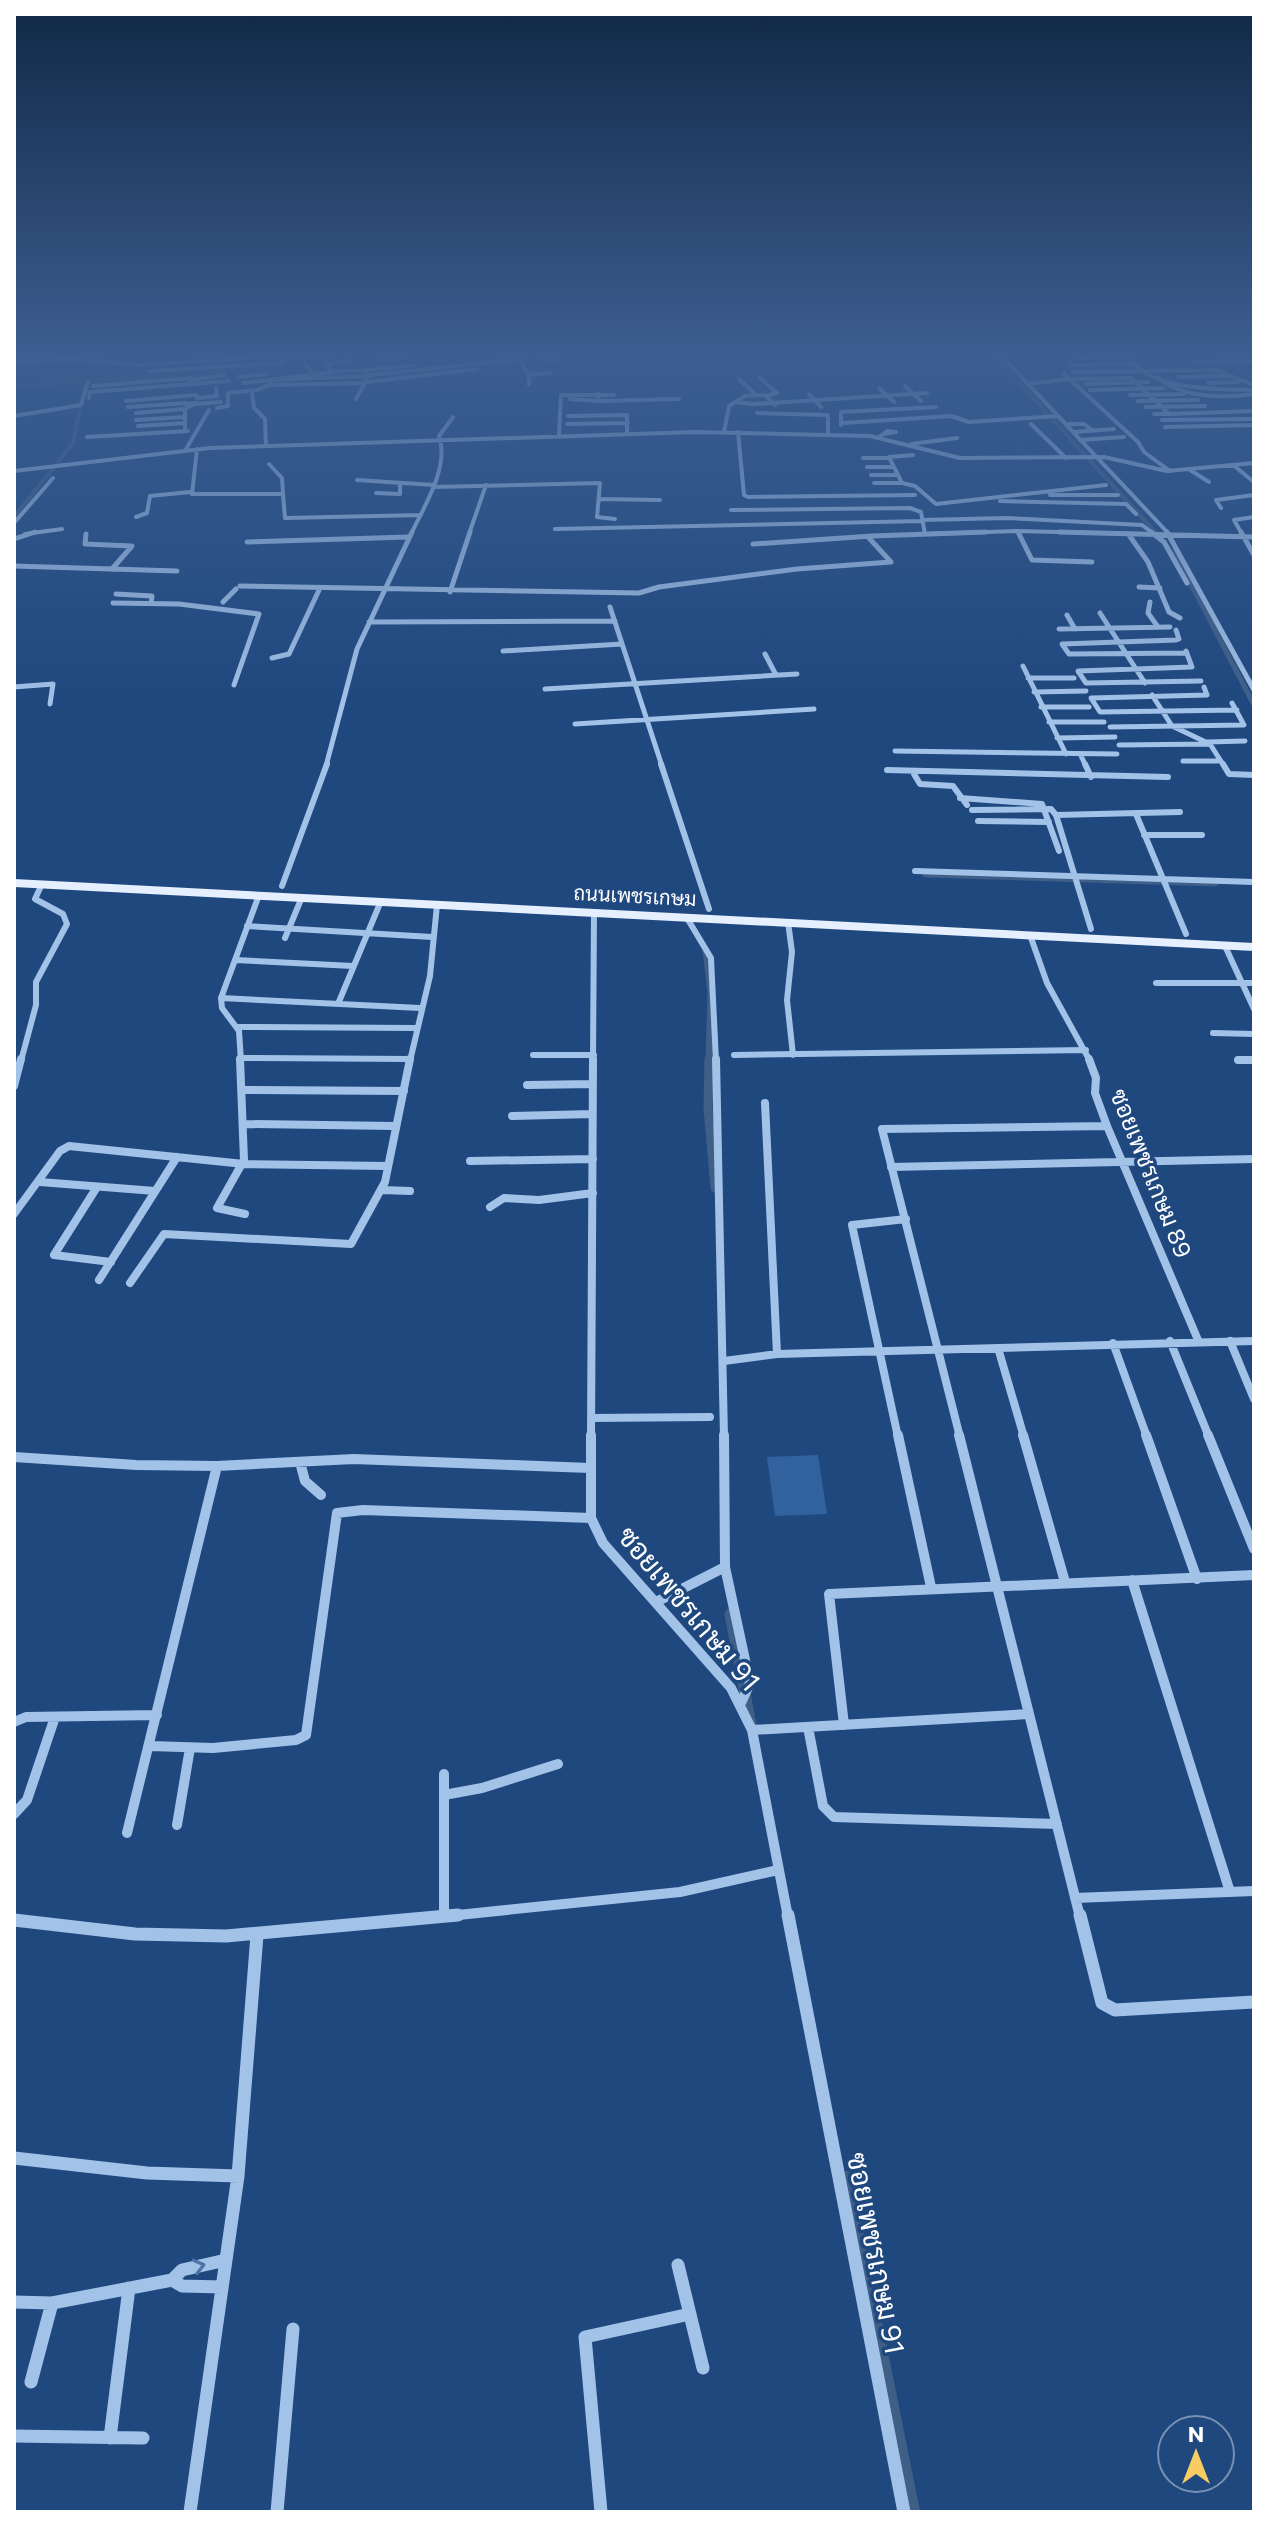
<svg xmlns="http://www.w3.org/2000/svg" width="1268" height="2526" viewBox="0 0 1268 2526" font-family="Commissioner,Sarabun,sans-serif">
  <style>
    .green { fill: #32629d }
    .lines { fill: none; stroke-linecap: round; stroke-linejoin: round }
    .canal-far5 { stroke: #405f87; stroke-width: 4 }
    .canal-far4 { stroke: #405f87; stroke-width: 5 }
    .canal-far3 { stroke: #405f87; stroke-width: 7 }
    .canal-far2 { stroke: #405f87; stroke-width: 9 }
    .canal-far1 { stroke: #405f87; stroke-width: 11 }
    .canal { stroke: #405f87; stroke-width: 14 }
    .river { fill: #405f87; fill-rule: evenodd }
    .street-tunnel { stroke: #416392; stroke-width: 4; stroke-dasharray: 4 2; stroke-linecap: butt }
    .street-far5 { stroke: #a3c2e8; stroke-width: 4 }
    .street-far4 { stroke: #a3c2e8; stroke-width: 5 }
    .street-far3 { stroke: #a3c2e8; stroke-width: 6 }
    .street-far2 { stroke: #a3c2e8; stroke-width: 8 }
    .street-far1 { stroke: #a3c2e8; stroke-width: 10 }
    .street { stroke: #a3c2e8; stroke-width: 13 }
    .primary { fill: #e5effe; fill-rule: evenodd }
    .oneway { stroke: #4d73a4 }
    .labels { text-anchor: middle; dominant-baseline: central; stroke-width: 7; stroke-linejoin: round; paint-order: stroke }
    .far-street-label { font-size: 20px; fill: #fff; stroke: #1f487f }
    .street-label { font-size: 24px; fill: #fff; stroke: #1f487f }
    .near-street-label { font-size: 28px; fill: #fff; stroke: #1f487f }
  </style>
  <rect width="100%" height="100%" fill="#1f487f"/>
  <!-- green -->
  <path class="green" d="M818,1455L827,1514L775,1516L767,1457Z"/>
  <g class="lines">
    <!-- canal-far5 -->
    <path class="canal-far5" d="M990,351L1157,534
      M14,517L73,443L85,382"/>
    <!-- canal-far4 -->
    <path class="canal-far4" d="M1155,532L1179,561L1254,705"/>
    <!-- canal-far3 -->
    <path class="canal-far3" d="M926,874L1215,883
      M706,950L711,993L709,1061"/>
    <!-- canal-far2 -->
    <path class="canal-far2" d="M709,1059L708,1108L715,1188"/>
    <!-- canal-far1 -->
    <path class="canal-far1" d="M730,1614L751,1725"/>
    <!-- canal -->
    <path class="canal" d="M846,2178L913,2512"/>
    <!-- river -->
    <path class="river" d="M329,351H337L315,363L225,373L14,388V384L225,369L313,359Z"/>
    <!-- street-tunnel -->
    <path class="street-tunnel" d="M528,361L544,360"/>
    <!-- street-far5 -->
    <path class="street-far5" d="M375,351L381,355L460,351
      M515,351L529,376V385
      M997,351L1169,534
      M1125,351C1143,391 1216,389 1254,390
      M1076,352L1115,351
      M333,356L323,361L332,372L364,370L366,374
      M1079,358L1127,357
      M544,360H557
      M14,361L75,359L141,365L352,351
      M1193,362L1254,361
      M304,363L313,374
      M325,364L349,361
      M1070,365L1132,364
      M364,370L416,365
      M150,371L283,363L282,358
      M332,372L270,380L362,376
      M1073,372L1216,370L1254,385
      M1063,373L1138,442L1144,452L1170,471
      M529,375L550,373
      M369,376H362L520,359
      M238,377L267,374
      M1157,377C1182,398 1223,398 1254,394
      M1178,377L1228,376
      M760,378L777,393L766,396
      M739,379L756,395
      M1072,379L1131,378L1169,414H1154
      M190,380L224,375
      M367,382L477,369
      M243,383L271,380
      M1208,383L1239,382
      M1028,384L1069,379
      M1086,384L1148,382
      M270,385L365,383L366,377
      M93,386L192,378
      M905,386L921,401
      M879,388L894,402
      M1090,390L1163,388
      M252,393L254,408L265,419L266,445
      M598,394L599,401L679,399
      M809,394L821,407
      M1130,395L1184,394
      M89,398L90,392L229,381
      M197,398L217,396L216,388
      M356,399L365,383
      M570,399L599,401
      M126,401L196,395
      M1138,401L1198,400
      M735,402L753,404L927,393
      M195,404L221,402
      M128,407L186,403
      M1146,407L1205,406
      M217,408L228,406V393L257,390L271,384
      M136,413L185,409
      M757,413L828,415V434
      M1169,414L1254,411
      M14,416L81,405L88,382
      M568,416L627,415V433
      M136,420L184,417
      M1162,420L1254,419
      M843,423L951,416L969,422L1058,416
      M567,424L628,423
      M1031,424L1066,458
      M1069,424H1084L1093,431
      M841,425V412L936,407
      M138,426L185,423
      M1165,427L1254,425
      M185,430V409L196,403L185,404L189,405
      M724,432L729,406L745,396L765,395L775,405
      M738,432L744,495L748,497L915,495
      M1073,432L1114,429
      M559,435L561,395H614
      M87,437L188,431
      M878,438L887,431L896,432L884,434
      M1080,440L1124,437
      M911,444L957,438
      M186,449L209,410
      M197,449L192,494H283L285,518L421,515
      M913,455L889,457L902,483L915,486L936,504L1106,485
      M863,458H889
      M269,464L282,478L283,494
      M1233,465L1254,482
      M867,467H894
      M1190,470L1209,482
      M14,471L210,448L695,432L870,436L960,458L1104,457L1167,471L1254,463
      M871,475H898
      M357,480L434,485
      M874,483H902
      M434,487L600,483L597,517L615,519
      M376,493L400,494V484
      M1050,495H1118
      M600,499L660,500
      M1000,501L1126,504L1136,514
      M1221,508L1216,500L1254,495
      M731,510L910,508L921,512L925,534
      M136,517L147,513L150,496L190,492
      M922,520L1007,518L1142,525L1154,534
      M14,523L53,478
      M555,529L922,521
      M1017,531L1019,534
      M25,534L62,529
      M411,534C424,507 450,466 439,436L453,417
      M469,534L486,485
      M928,534L1017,531L1138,534
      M1242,534L1234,520L1254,517"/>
    <!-- street-far4 -->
    <path class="street-far4" d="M1018,532L1032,560L1092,562
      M1059,532L1254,537
      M1151,532L1164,542L1187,583
      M1167,532L1254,690
      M1241,532L1254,555
      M86,534L85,544L132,546L112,569
      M1129,535L1148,562L1169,612L1180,618
      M14,539L35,532
      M247,542L408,537
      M753,544L872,536
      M14,566L177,571
      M240,586L639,593L659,587L797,569L891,562L869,538L872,536L986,532
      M1139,587L1160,588
      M450,592L470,532
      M116,594L152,596L151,604
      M223,602L236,589
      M1150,602L1148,613L1158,627
      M113,603L179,604L259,614L234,685
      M610,607L662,766
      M1100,613L1145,683
      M1067,615L1075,629
      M369,622L615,621
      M1059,629L1170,627
      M1176,630L1179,639L1176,640L1062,644L1069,654L1187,653
      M503,651L622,644
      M1186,651L1192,667L1078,671L1086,683L1201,681
      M765,654L776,675
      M272,658L289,654L320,588
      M1023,666L1066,754
      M1028,678H1074
      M14,687L53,684L50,704
      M1204,687L1207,695L1091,698L1100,712L1237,710
      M545,689L797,674
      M1034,692L1086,691
      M1152,695L1172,726L1210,744L1224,766
      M1041,707H1089
      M1049,722H1104
      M575,724L814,709
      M1110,727L1244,725L1232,703
      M1057,738L1115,737
      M1207,742L1245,741
      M1119,745L1209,744
      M895,751L1117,754
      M1080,754L1086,766
      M1183,761H1220
      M326,766L357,649L412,532"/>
    <!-- street-far3 -->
    <path class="street-far3" d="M661,764L709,909
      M1085,764L1091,777
      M1223,764L1229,774L1254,775
      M887,770L1168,777
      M914,774L920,784L953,786L967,805
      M960,798L1042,804L1059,851
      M972,810L1051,809L1056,815L1180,812
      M1136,814L1186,934
      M1056,815L1091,929
      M978,821L1049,822
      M1144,835H1202
      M915,871L1254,882
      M282,886L327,764
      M687,918L711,958L716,1061
      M788,922L792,952L787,1000L793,1055
      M247,926L432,937
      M1030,935L1047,983L1090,1061
      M285,938L302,897
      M1225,946L1254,1009
      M235,960L353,966
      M1156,983H1254
      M221,998L420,1008
      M338,1004L381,901
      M237,1027L416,1028
      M1213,1033L1254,1034
      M533,1055H594
      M734,1055L1086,1050
      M241,1058L411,1059
      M1238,1060H1254
      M21,1061L36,1005V982L67,924L63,914L35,899L42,884
      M241,1061L239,1031L222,1008L221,998L259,895
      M410,1061L430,976L437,905
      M593,1061L594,913"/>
    <!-- street-far2 -->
    <path class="street-far2" d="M240,1059L244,1160L217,1208L245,1214
      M716,1059L724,1437
      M1089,1059L1096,1078L1095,1093L1107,1126L1198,1340
      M1238,1060H1254
      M527,1085L593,1084
      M14,1086L21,1059
      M243,1090L404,1091
      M765,1103L777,1354
      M512,1116L592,1114
      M245,1124L394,1126
      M470,1161L593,1159
      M891,1167L1254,1159
      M40,1182L155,1191
      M97,1187L54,1255L111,1262
      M382,1190L410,1191
      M490,1207L504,1198L539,1200L593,1193
      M14,1214L60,1151L69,1146L244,1164L388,1166
      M99,1280L177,1157
      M130,1283L164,1234L351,1244L385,1182L410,1059
      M1170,1341L1209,1437
      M1230,1341L1254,1399
      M1113,1343L1147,1437
      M998,1348L1024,1437
      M724,1361L777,1354L1254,1341
      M591,1418L710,1417
      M591,1437L593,1059
      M898,1437L852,1225L906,1219
      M960,1437L882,1129L1107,1126"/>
    <!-- street-far1 -->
    <path class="street-far1" d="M591,1435V1518L603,1543L731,1688L752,1730L788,1917
      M724,1435L725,1567L750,1683L741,1703
      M898,1435L931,1587
      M959,1435L1080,1917
      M1023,1435L1065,1582
      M1146,1435L1197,1579
      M1208,1435L1254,1549
      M14,1457L136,1465L217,1466L354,1459L590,1468
      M300,1462L305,1481L321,1495
      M1132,1580L1230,1892
      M656,1602L725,1567
      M14,1722L26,1717L157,1715
      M844,1725L829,1594L1254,1575
      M808,1727L823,1806L834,1817L1057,1824
      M752,1730L1029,1714
      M150,1746L213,1748L296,1740L306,1735L337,1513L363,1510L591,1518
      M444,1774V1917
      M444,1795L482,1788L558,1764
      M14,1814L27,1800L55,1717
      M177,1825L190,1748
      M127,1833L217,1466
      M1075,1898L1254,1891
      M439,1917L680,1892L778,1870"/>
    <!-- street -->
    <path class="street" d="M788,1915L904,2512
      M1080,1915L1102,2003L1115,2010L1254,2002
      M14,1920L135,1934L226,1936L458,1915
      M14,2158L147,2173L238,2176
      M678,2265L703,2368
      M222,2287L182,2286L172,2280L182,2270L226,2260
      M14,2302L52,2303L172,2280
      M31,2382L52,2303
      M14,2436L143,2438
      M110,2438L129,2288
      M190,2512L238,2176L257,1935
      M277,2512L293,2329
      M601,2512L585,2337L690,2314"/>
    <!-- primary -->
    <path class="primary" d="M14,879L1254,943V951L14,887Z"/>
  </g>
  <!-- one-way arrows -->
  <defs><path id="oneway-chevron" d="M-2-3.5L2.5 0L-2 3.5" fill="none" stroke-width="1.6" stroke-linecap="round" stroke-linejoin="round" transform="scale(2)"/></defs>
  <use class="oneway" href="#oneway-chevron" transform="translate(199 2266) rotate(-14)"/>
  <!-- sky -->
  <linearGradient id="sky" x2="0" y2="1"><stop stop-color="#112846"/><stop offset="0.5" stop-color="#3c5e90"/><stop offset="1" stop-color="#3c5e90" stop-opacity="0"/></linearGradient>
  <rect width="1268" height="705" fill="url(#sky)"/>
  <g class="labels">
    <!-- far-street labels -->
    <g class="far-street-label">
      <text transform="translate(635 895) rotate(3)">ถนนเพชรเกษม</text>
    </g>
    <!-- street labels -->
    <g class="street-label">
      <text transform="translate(1152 1173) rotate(68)">ซอยเพชรเกษม 89</text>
    </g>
    <!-- near-street labels -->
    <g class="near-street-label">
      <text transform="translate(690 1608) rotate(50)">ซอยเพชรเกษม 91</text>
      <text transform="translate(877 2253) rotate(79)">ซอยเพชรเกษม 91</text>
    </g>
  </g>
  <!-- border -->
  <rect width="1268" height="2526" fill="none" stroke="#ffffff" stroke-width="32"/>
  <!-- north arrow -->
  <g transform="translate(1196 2454)"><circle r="38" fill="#1f487f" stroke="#7991b2" stroke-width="2"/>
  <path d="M0-6L14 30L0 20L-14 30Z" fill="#f6cc63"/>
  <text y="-12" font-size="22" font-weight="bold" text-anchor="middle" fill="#ffffff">N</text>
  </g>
</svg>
